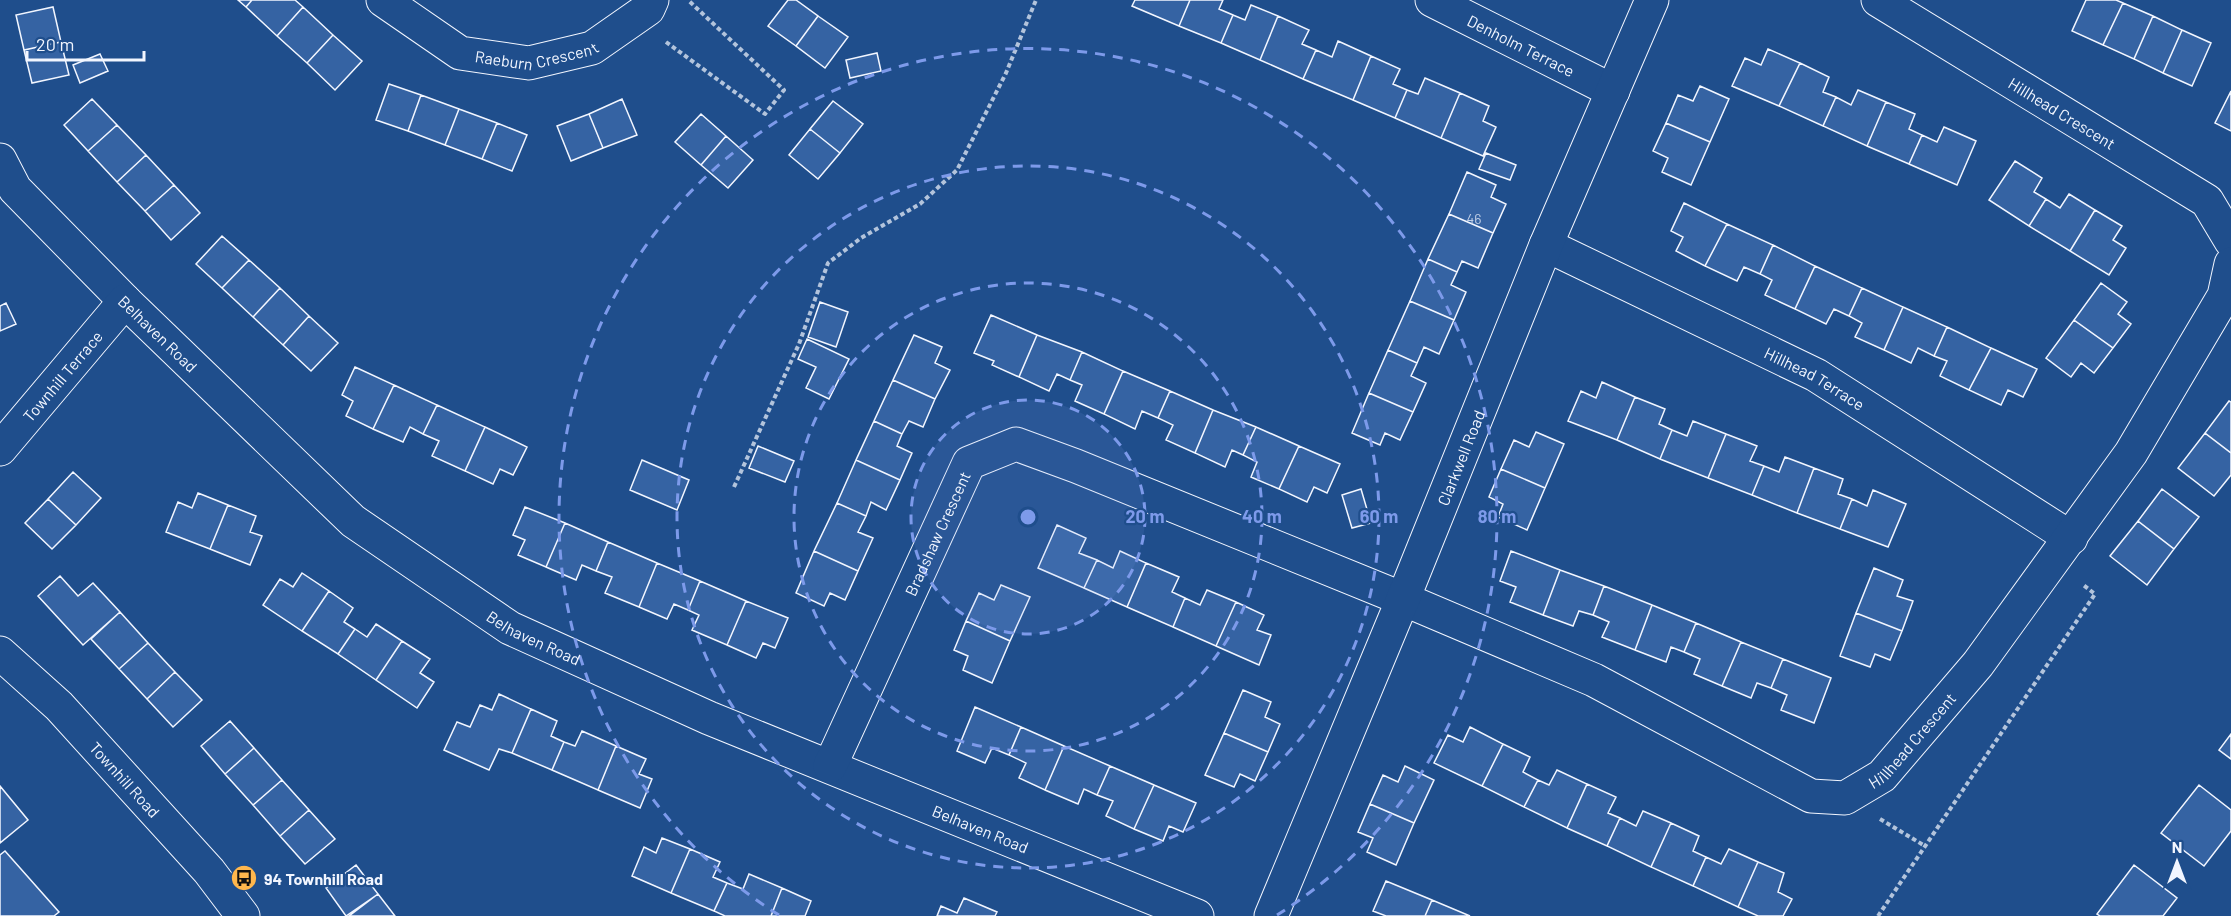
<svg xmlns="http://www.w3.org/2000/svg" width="2231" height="916" viewBox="0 0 2231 916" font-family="Barlow,sans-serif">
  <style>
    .building { fill: #3563a3; stroke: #f2f6ff; stroke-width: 1.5 }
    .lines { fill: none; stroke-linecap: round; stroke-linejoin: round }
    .street-casing { stroke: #f2f6ff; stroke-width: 35 }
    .path { stroke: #b3c4dc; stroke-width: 4; stroke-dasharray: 4.5 3; stroke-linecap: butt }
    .street { stroke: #1f4e8c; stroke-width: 33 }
    .ring { fill: none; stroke: #7d9aea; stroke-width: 3; stroke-dasharray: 10 8 }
    .labels { text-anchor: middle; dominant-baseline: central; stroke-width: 4.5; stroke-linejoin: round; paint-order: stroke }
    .number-label { font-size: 14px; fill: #c3d1e8 }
    .street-label { font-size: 16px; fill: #f2f6ff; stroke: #1f4e8c }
    .poi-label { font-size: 16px; font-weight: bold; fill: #f2f6ff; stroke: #1f4e8c; text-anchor: start }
    .centre { fill: #7d9aea; stroke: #1f4e8c; stroke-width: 3 }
    .ring-label { font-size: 18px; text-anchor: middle; font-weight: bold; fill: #7d9aea; stroke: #1f4e8c; stroke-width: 4.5; stroke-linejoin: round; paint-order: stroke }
  </style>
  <rect width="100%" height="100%" fill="#1f4e8c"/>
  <!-- building -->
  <path class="building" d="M238,0H252L246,7Z
    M252,0H295L303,7L277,36L246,7Z
    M788,0H796L818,16L796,46L768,26Z
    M1135,0H1190L1179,26L1132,6Z
    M1190,0H1223L1219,9L1233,15L1221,43L1179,26Z
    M2086,0H2116L2123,3L2103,45L2072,31Z
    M2123,3L2153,16L2134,59L2103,45Z
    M1251,5L1278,16L1260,60L1221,43L1233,15L1245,20Z
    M53,7L61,42L24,50L16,15Z
    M303,7L333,35L307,63L277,36Z
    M818,16L848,37L825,68L796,46Z
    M1278,16L1309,30L1302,44L1316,50L1303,79L1260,60Z
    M2153,16L2182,30L2163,73L2134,59Z
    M2182,30L2211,43L2192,86L2163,73Z
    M333,35L362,61L335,90L307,63Z
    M1338,41L1371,56L1353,100L1303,79L1316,50L1332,57Z
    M61,42L69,75L32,83L24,50Z
    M1768,49L1800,63L1779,106L1732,86L1745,58L1761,65Z
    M877,53L881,71L850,78L846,60Z
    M100,54L108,71L80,83L73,65Z
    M1371,56L1400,69L1393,84L1407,90L1395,118L1353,100Z
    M1800,63L1829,77L1823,92L1836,97L1823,126L1779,106Z
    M1425,78L1460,93L1441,138L1395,118L1407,90L1418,94Z
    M389,84L421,95L408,131L376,120Z
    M1700,86L1729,99L1710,142L1666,123L1678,95L1693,101Z
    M1858,90L1886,102L1867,146L1823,126L1836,97L1851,105Z
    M2231,91V131L2215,123Z
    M1460,93L1489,106L1483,121L1496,127L1483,156L1441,138Z
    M421,95L459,109L445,145L408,131Z
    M92,99L117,125L88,151L64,125Z
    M622,99L637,135L603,148L589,114Z
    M833,101L863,124L840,153L810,129Z
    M1886,102L1915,114L1909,129L1922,135L1909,164L1867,146Z
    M459,109L497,123L482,159L445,145Z
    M589,114L603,148L571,161L557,126Z
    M701,114L726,136L701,165L675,142Z
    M497,123L527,135L512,171L482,159Z
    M1666,123L1710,142L1691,185L1662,172L1668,158L1653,151Z
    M117,125L146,155L117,182L88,151Z
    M1944,127L1976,141L1957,185L1909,164L1922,135L1937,142Z
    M810,129L840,153L818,179L789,155Z
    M726,136L753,160L728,188L701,165Z
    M1486,153L1516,165L1510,180L1479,169Z
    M146,155L174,185L145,211L117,182Z
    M2015,161L2042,178L2034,192L2046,199L2029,226L1989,200Z
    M1467,172L1496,185L1491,197L1506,204L1493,233L1449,214Z
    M174,185L200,213L171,240L145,211Z
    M2069,194L2095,210L2070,251L2029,226L2046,199L2060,208Z
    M1684,203L1727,224L1705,266L1676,251L1683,237L1671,231Z
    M2095,210L2122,226L2113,240L2126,248L2109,275L2070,251Z
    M1449,214L1493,233L1478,268L1462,261L1457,272L1428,259Z
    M1727,224L1773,245L1760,274L1744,267L1737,281L1705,266Z
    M222,236L249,260L222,288L196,264Z
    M1773,245L1815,266L1795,309L1765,295L1772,280L1760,274Z
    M1428,259L1457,272L1451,285L1466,292L1454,320L1410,301Z
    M249,260L280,288L253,317L222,288Z
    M1815,266L1862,288L1849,316L1834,309L1826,324L1795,309Z
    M2101,283L2127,302L2118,314L2131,324L2113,348L2074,320Z
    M280,288L309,316L283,345L253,317Z
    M1862,288L1903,307L1884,350L1855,337L1862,323L1849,316Z
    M1410,301L1454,320L1439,354L1424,347L1417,363L1388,350Z
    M820,302L848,312L836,347L808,337Z
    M6,303L16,324L0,331V306Z
    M1903,307L1947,327L1934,356L1918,348L1911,363L1884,350Z
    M991,315L1037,335L1019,377L992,365L994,361L974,353Z
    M309,316L338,343L311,371L283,345Z
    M2074,320L2113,348L2094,373L2081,363L2071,377L2046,358Z
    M1947,327L1991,348L1969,390L1940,376L1947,361L1934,356Z
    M914,335L942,347L935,363L950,370L935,399L893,380Z
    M1037,335L1082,352L1070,380L1057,374L1049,391L1019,377Z
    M807,339L849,359L829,399L806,388L816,367L798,359Z
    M1991,348L2037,369L2023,397L2008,390L2001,405L1969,390Z
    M1388,350L1417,363L1411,376L1426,383L1413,412L1369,393Z
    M1082,352L1123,371L1104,414L1075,401L1082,385L1070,380Z
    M355,367L394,385L373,429L346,416L353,401L342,395Z
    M1123,371L1170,391L1158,418L1142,411L1135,429L1104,414Z
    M893,380L935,399L923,427L909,421L902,434L874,421Z
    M1602,382L1635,397L1617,440L1568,421L1581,391L1596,398Z
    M394,385L437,405L423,434L410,427L403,442L373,429Z
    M1170,391L1213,410L1195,453L1166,440L1173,425L1158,418Z
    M1369,393L1413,412L1400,440L1385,433L1380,445L1352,433Z
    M1635,397L1665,409L1659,424L1672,430L1660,459L1617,440Z
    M2229,401L2231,402V453L2205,433Z
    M437,405L485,427L465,471L432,456L439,441L423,434Z
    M1213,410L1256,427L1243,455L1232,450L1225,467L1195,453Z
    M874,421L902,434L897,446L912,453L900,480L856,460Z
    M1693,421L1726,434L1708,478L1660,459L1672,430L1687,436Z
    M485,427L527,447L513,475L500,469L493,484L465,471Z
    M1256,427L1299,446L1279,489L1251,477L1257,462L1243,455Z
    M1536,432L1564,444L1545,488L1501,469L1514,440L1529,447Z
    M2205,433L2231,453V475L2214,496L2178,468Z
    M1726,434L1757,446L1750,461L1764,466L1752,495L1708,478Z
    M758,446L794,461L785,482L749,468Z
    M1299,446L1340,464L1327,493L1314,487L1307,502L1279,489Z
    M1785,457L1814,468L1797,513L1752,495L1764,466L1779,472Z
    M642,460L689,480L677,510L630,490Z
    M856,460L900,480L886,510L871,502L866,516L837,503Z
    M1814,468L1843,479L1838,494L1852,499L1840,529L1797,513Z
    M1501,469L1545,488L1527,530L1498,517L1503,504L1489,497Z
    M73,472L101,498L76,525L48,499Z
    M1361,489L1371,523L1352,528L1342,495Z
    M2162,489L2199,517L2174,549L2138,521Z
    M1873,490L1906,504L1888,547L1840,529L1852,499L1867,506Z
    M198,493L228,505L210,549L166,532L178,502L192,508Z
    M48,499L76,525L52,549L25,523Z
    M837,503L866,516L858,532L873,538L858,571L814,551Z
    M228,505L256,516L250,532L262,536L250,565L210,549Z
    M525,507L565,523L546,567L518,555L525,540L513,535Z
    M2138,521L2174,549L2147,585L2110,556Z
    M565,523L608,542L596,571L582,565L576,580L546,567Z
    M1057,525L1086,538L1079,553L1097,560L1084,588L1038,568Z
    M608,542L657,563L639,607L605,593L612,577L596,571Z
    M814,551L858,571L845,600L830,593L824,606L796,593Z
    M1120,551L1146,563L1127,607L1084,588L1097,560L1113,568Z
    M1511,551L1560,570L1543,615L1510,602L1516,587L1500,581Z
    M657,563L700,581L688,610L674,604L667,619L639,607Z
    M1146,563L1179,577L1172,592L1185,598L1173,627L1127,607Z
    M1874,568L1903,580L1897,596L1913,601L1902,631L1856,613Z
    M1560,570L1604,586L1593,615L1579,611L1573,626L1543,615Z
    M302,573L329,591L302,631L263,605L280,579L293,587Z
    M60,576L78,596L93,583L120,612L83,645L38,596Z
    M700,581L746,601L727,645L692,630L699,615L688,610Z
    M1001,585L1030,597L1010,641L966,621L979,593L994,600Z
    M1604,586L1652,605L1635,650L1602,637L1609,622L1593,615Z
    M1207,590L1236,602L1216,646L1173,627L1185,598L1200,605Z
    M329,591L353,608L344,622L355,629L338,654L302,631Z
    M746,601L788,618L775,648L763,643L756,658L727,645Z
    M1236,602L1264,615L1257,630L1271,635L1259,665L1216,646Z
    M1652,605L1696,623L1684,652L1671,647L1666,662L1635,650Z
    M120,612L148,643L119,669L91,639Z
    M1856,613L1902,631L1890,660L1875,654L1870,667L1840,656Z
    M966,621L1010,641L992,683L963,670L968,656L954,650Z
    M1696,623L1741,642L1722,686L1694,674L1700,659L1684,652Z
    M376,624L402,641L376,680L338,654L355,629L367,637Z
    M402,641L430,659L420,673L434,682L417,708L376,680Z
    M1741,642L1783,659L1771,688L1757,683L1751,698L1722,686Z
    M148,643L175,672L147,699L119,669Z
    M1783,659L1831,678L1814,723L1781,710L1787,695L1771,688Z
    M175,672L202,700L173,727L147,699Z
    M1243,690L1271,702L1265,717L1280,724L1268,752L1224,733Z
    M499,694L531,709L512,753L499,749L489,770L444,750L457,722L470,727L480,705L492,710Z
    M975,707L1021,727L1009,755L992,748L985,763L957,751Z
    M531,709L557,721L551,736L564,742L552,770L512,753Z
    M230,721L254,748L225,774L201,746Z
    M1021,727L1064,746L1045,790L1019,778L1026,763L1009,755Z
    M1470,727L1503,744L1482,786L1434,763L1448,735L1463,742Z
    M582,731L616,746L598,790L552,770L564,742L575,746Z
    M1224,733L1268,752L1255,781L1240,774L1234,787L1205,775Z
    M2231,734V759L2219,750Z
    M1503,744L1530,757L1523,772L1538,780L1524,807L1482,786Z
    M616,746L646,759L639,774L652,779L640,808L598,790Z
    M1064,746L1110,766L1097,795L1084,789L1078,804L1045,790Z
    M254,748L282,780L253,805L225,774Z
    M1110,766L1154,785L1134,829L1106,816L1113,801L1097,795Z
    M1405,766L1434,780L1414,823L1370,804L1383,775L1398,782Z
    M1557,770L1587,784L1567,828L1524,807L1538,780L1549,785Z
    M282,780L309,810L280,836L253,805Z
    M1587,784L1616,797L1608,813L1620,818L1607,846L1567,828Z
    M1154,785L1196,803L1183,832L1169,826L1163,841L1134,829Z
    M2199,785L2231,810V831L2204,866L2161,833Z
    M0,786L28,820L0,843Z
    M1370,804L1414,823L1396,865L1367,852L1373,838L1358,832Z
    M309,810L335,839L305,864L280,836Z
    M1643,811L1671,823L1651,867L1607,846L1620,818L1636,826Z
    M1671,823L1699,836L1693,851L1706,857L1693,886L1651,867Z
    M662,838L690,849L671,893L632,876L644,847L656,853Z
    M690,849L720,862L713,877L727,883L714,911L671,893Z
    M1729,849L1758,862L1738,907L1693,886L1706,857L1721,864Z
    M5,851L59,912L54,916H0V855Z
    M1758,862L1784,873L1778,892L1792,899L1783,916H1758L1738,907Z
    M356,865L378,894L346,916L326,888Z
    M2134,865L2177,898L2163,916H2100L2097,914Z
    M749,874L782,888L771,916H725L714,911L727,883L743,889Z
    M1386,881L1432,900L1425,916H1386L1373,911Z
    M782,888L811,901L805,916H771Z
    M378,894L395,916H349Z
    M964,898L997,912L995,916H937L941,906L957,913Z
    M1432,900L1470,916H1425Z"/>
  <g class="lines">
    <!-- street casing -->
    <g class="street-casing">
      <g id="street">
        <path id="s1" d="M383,0L460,53L529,63L592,48L648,9L652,0"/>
        <path id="s2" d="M1432,0L1613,91"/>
        <path id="s3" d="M1878,0L2207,201L2231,241"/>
        <path id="s4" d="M0,160L15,189L125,301L353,521L510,628L709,718L1197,916"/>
        <path id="s5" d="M1546,245L1816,375L2071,538"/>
        <path id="s6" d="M0,449L125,301"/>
        <path id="s7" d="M0,653L59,706L209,871L243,916"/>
        <path id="s8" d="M830,766L969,463L1016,444L1076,466L1403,599L1594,680L1811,796L1845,798L1882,776L1978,664L2131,453L2224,296L2231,264"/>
        <path id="s9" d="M1271,916L1403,599L1546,245L1652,0"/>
      </g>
    </g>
    <!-- path -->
    <path class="path" d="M666,42L765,114L784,90L689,1
      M734,487L799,344L828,263L861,238L920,204L957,170L1006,73L1036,0
      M1880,819L1925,846
      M1878,916L2095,594L2082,584"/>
    <!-- street -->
    <use href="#street" class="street"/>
  </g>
  <!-- distance rings -->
  <circle cx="1028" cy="517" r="117" fill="#7d9aea" fill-opacity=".12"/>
  <g class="ring">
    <circle cx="1028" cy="517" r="117"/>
    <circle cx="1028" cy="517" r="234"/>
    <circle cx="1028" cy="517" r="351"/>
    <path d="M779 915A469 469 0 1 1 1277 915"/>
  </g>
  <!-- icons -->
  <defs>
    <g id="bus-disc" transform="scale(1.35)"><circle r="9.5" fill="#ffb74d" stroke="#1f4e8c"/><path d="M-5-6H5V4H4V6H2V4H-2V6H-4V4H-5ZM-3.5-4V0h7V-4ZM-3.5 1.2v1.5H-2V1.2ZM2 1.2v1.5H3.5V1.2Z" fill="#111"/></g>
  </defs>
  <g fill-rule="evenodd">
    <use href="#bus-disc" x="244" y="878"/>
  </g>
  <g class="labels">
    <!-- number labels -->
    <g class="number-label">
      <text x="1474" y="218">46</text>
    </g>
    <!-- street labels -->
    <g class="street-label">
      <text stroke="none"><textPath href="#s2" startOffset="100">Denholm Terrace</textPath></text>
      <text stroke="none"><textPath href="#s1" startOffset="171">Raeburn Crescent</textPath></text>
      <text stroke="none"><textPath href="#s3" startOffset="216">Hillhead Crescent</textPath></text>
      <text stroke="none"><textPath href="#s4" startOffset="236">Belhaven Road</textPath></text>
      <text stroke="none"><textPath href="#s6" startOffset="96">Townhill Terrace</textPath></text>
      <text stroke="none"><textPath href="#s5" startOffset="300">Hillhead Terrace</textPath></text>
      <text stroke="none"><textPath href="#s9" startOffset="496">Clarkwell Road</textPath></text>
      <text stroke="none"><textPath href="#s8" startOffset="256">Bradshaw Crescent</textPath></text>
      <text stroke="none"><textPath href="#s4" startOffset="722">Belhaven Road</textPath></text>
      <text stroke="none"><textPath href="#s8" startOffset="1378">Hillhead Crescent</textPath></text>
      <text stroke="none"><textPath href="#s7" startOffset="178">Townhill Road</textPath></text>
      <text stroke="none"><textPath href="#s4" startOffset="1208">Belhaven Road</textPath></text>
    </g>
    <!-- poi labels -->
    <g class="poi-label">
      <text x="264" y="878">94 Townhill Road</text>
    </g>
  </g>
  <circle cx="1028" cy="517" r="9" class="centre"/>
  <g class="ring-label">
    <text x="1145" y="523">20 m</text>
    <text x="1262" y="523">40 m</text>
    <text x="1379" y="523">60 m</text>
    <text x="1497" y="523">80 m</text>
  </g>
  <!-- north arrow -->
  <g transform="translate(2177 862)" stroke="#1f4e8c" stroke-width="4.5" paint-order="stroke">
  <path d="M0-4.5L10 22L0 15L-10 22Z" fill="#f2f6ff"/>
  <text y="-9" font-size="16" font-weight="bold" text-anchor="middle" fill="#f2f6ff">N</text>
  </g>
  <!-- scale -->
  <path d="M27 51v9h117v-9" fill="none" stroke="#f2f6ff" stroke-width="3"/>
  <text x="36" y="51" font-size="18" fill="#f2f6ff" stroke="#1f4e8c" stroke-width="4.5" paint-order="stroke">20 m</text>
</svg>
